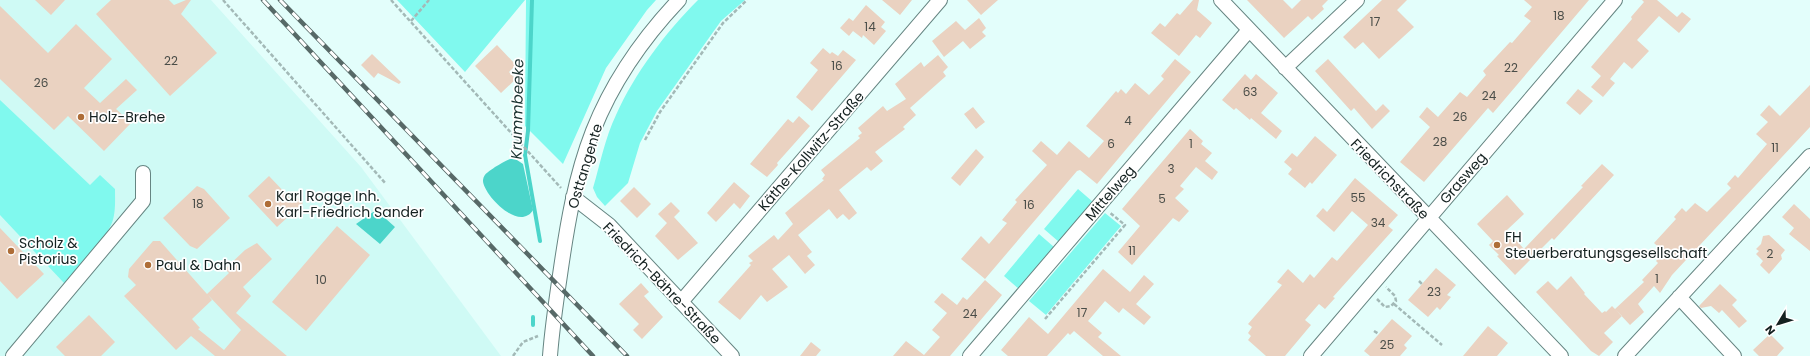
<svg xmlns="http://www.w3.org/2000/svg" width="1810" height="356" viewBox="0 0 1810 356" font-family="Poppins,sans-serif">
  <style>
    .built { fill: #cffaf5 }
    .green { fill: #80f9ee }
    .water { fill: #4cd5ca }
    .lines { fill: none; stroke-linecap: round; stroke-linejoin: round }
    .stream { stroke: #4cd5ca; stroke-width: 4 }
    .building { fill: #ead2c1; fill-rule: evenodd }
    .minor-casing { stroke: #668582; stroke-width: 16 }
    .path { stroke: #a3b9b7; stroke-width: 2.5; stroke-dasharray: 4 2; stroke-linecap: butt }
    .minor { stroke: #fff; stroke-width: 14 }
    .rail-casing { stroke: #576967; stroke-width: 4.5 }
    .rail { stroke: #fff; stroke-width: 3; stroke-dasharray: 9; stroke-linecap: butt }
    .poi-dot { fill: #ae6d37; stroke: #fff; stroke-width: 1.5 }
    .labels { text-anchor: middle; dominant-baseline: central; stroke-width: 3.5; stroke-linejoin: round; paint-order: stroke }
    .number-label { font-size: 12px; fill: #4a4d48 }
    .poi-label { font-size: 14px; fill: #142120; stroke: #fff; text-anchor: start }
    .street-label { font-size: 14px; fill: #142120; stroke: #fff }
    .water-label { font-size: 15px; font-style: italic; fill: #1c3331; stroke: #fff }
  </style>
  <rect width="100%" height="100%" fill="#e3fefb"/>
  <!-- built -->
  <path class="built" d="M0,0H211L361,167L501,356H0Z"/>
  <!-- green -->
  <path class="green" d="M397,0H525L465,72Z
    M526,0H656L647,10L606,68L563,164L525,126Z
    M698,0H745L721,21L657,111L640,143L628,183L605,206L597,197L593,188C600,164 605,138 616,115C635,73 665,33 698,0Z
    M0,100L90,185L100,175L115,189C115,200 116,215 111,225C103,243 78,267 64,283L0,215Z
    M1078,189L1093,202L1059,242L1044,229Z
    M1105,213L1121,226L1046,315L1029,301Z
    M1039,234L1054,247L1019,289L1004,276Z"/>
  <!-- water -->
  <path class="water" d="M514,158L523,164L533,210C519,233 482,193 483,180C484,173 490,171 495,167C501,164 507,159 514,158Z
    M376,210L395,227L380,244L356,224Z"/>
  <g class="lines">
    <!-- stream -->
    <path class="stream" d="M532,0L528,131L525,155L540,241
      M533,317V325"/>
  </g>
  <!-- building -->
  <path class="building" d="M35,0H65L51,15Z
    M111,0H169L174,5L186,0H191L181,14L217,53L170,96L96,14Z
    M882,0H912L900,15Z
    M967,0H998L981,15Z
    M1193,0H1199L1197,10L1212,23L1200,38L1196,35L1179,56L1151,33L1160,23L1165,27L1177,13L1180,15Z
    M1247,0H1283L1292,9L1301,0H1328L1322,6L1324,9L1312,20L1308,16L1284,38Z
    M1382,0H1407L1397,10L1414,27L1379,59L1363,42L1355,49L1343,37Z
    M1524,0H1589L1493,113L1488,108L1424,182L1400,162L1430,127L1419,117L1427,107L1438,117L1460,92L1467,97L1486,75L1483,71L1510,42L1512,43L1531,21L1524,16L1532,7Z
    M1642,0H1657L1677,17L1682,12L1691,19L1679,33L1659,16L1637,40L1649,51L1632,69L1624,62L1610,79L1615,83L1603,97L1591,87L1601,76L1591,67L1632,19L1631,17L1644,2Z
    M866,5L885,22L881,27L886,31L874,45L863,35L862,38L853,31L849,36L840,28L849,18L853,21Z
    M0,6L48,53L76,24L112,59L84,88L100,103L126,79L137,90L116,109L131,123L104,151L68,116L54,130L0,79Z
    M979,18L986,28L982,32L986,36L970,49L963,41L944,57L932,41L956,21L965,30Z
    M497,45L516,65L509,72L516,79L501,93L475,66Z
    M823,48L830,54L832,52L838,56L843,50L856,60L812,111L796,97L818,70L810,63Z
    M372,54L401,82L399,84L378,73L374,78L361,65Z
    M938,55L948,67L943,72L946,76L910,108L916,115L903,127L905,129L875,152L883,161L871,171L867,167L839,190L857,213L849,220L843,214L837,219L829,209L798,235L812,252L807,256L815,265L805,274L789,255L772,269L788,287L767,302L761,295L740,320L718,302L751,265L749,263L753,261L748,256L774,235L778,240L793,224L785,213L824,180L822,179L825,175L821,170L860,138L858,136L862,133L858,128L883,106L887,111L906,99L895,84L921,62L924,67Z
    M1175,59L1191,72L1097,184L1080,170L1077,171L985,279L961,259L981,236L989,244L1007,223L1002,220L1017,202L1015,200L1047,165L1032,151L1041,141L1057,155L1069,141L1089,158L1104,141L1086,126L1116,91L1118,93L1121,89L1126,94L1135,83L1149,95L1164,79L1161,76Z
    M1328,59L1376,111L1383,104L1390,111L1372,129L1354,108L1351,111L1315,71Z
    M1245,74L1251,80L1256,74L1278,93L1261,113L1282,131L1276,139L1251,118L1250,120L1236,108L1234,110L1222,100Z
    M1810,85V127L1672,275L1660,293L1654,286L1638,304L1644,312L1630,325L1615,309L1644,282L1642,280L1658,263L1656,261L1664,252L1654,243L1676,219L1674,217L1682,208L1686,212L1695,203L1707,212L1731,188L1727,184L1735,175L1738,178L1767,144L1756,134L1768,122L1760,115L1769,105L1780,116Z
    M1578,89L1593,101L1580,115L1566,103Z
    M973,107L985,122L976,129L964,114Z
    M799,116L810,126L777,163L778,165L767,177L750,164L788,119L793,123Z
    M1190,129L1203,141L1201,144L1212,153L1205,161L1218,172L1212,180L1196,167L1180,186L1184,189L1175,198L1189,211L1179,222L1173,218L1132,265L1118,252L1140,226L1122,209Z
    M1315,136L1337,155L1312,184L1310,182L1305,188L1288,174L1292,169L1284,162L1292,153L1297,157Z
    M976,149L984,157L960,186L951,178Z
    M1602,164L1614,175L1554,240L1552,238L1515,275L1497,256L1499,255L1489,245L1493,241L1477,224L1507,195L1524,214L1507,230L1524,249L1583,187L1581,186Z
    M269,176L290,198L294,194L303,203L277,227L248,196Z
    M1355,178L1398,215L1388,226L1393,230L1333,297L1335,298L1325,309L1319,304L1305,320L1311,325L1285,356H1266L1248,340L1251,336L1248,333L1252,327L1248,324L1282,285L1277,282L1288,269L1303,283L1310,274L1314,278L1332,257L1337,261L1368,225L1352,211L1334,232L1316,216L1323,208L1327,212Z
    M734,182L750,196L740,209L734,203L716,222L707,213Z
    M197,186L204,189L230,218L197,249L190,246L163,218Z
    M634,187L651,204L637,218L620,201Z
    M671,202L680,211L674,217L698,243L678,260L655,236L667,223L658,214Z
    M1794,204L1810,219V251L1789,234L1794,228L1782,217Z
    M337,226L370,255L306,331L272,302Z
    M0,228L44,274L17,299L0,281Z
    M1769,235L1785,250L1781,255L1782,259L1769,274L1760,265L1763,261L1756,254L1759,251L1756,249L1761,244L1763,236Z
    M153,241H160L207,294L229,273L225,269L245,250L257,243L272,259L243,287L251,296L236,313L287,356H215L191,336L176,350L124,296L136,285L128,277L129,269ZM208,295L241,330L224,350L198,329L200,328L192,319L212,300Z
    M1436,268L1456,285L1447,295L1451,297L1440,310L1437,307L1428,317L1408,300Z
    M1103,269L1130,292L1144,275L1154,284L1136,304L1151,317L1144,325L1123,308L1119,313L1105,301L1088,321L1102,333L1098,337L1121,356H1103L1074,331L1070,335L1068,333L1047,356H1008L1001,350L1029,317L1048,334Z
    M1571,276L1585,293L1584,294L1602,313L1605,311L1606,312L1612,306L1622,316L1604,333L1613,342L1599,356L1591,351L1536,292L1548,281L1557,290Z
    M985,280L1002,295L950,356H893L906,341L924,355L940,337L932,330L947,313L934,302L942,293L957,305L963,297L967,300Z
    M641,283L649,292L644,296L663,317L642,339L633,330L639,324L619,304Z
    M1720,284L1737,300L1732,305L1747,321L1739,328L1722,310L1719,313L1711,306L1701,308L1699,306Z
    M89,315L115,342L101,356H65L56,347Z
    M1392,319L1412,336L1404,345L1407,348L1400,356H1370L1364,351Z
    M1488,326L1508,343L1497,356H1463Z
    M1770,334L1784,348L1777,356H1759L1753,350Z
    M811,342L821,350L816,356H800Z"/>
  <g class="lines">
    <!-- minor casing -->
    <g class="minor-casing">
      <path id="minor" d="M1221,0L1561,356
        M1285,68L1357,0
        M573,197L609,225L732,356
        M1679,297L1734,356
        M681,302L940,0
        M13,356L143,201V173
        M550,356C552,329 556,302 560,275C567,226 575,177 593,131C612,83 644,37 679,0
        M970,356L1249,30
        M1311,356L1615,0
        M1625,356L1810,156"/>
    </g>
    <!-- path -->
    <path class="path" d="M223,0L386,184
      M391,0L561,188
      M411,21L429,0
      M645,140L660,112L723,23L747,0
      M1419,281L1422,284
      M1377,299L1385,307L1391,306L1396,301L1395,296L1386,287
      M1394,304L1442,345
      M1045,319L1125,225L1109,212
      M1374,331L1379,334
      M513,356L523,342L538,336"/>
    <!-- minor -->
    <use href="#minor" class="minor"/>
    <!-- rail casing -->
    <g class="rail-casing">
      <path id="rail" d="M263,0L593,356
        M280,0L627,356"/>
    </g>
    <!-- rail -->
    <use href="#rail" class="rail"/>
  </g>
  <!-- markers -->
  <g class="poi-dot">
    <circle cx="81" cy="117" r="4"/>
    <circle cx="268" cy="204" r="4"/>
    <circle cx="1497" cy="245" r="4"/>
    <circle cx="11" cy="251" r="4"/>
    <circle cx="148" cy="265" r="4"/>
  </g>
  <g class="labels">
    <!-- number labels -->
    <g class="number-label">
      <text x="1559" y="15">18</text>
      <text x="1375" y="21">17</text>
      <text x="870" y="26">14</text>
      <text x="171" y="60">22</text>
      <text x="837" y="65">16</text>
      <text x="1511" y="67">22</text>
      <text x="41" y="82">26</text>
      <text x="1250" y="91">63</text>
      <text x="1489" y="95">24</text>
      <text x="1460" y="116">26</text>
      <text x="1128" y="120">4</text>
      <text x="1440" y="141">28</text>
      <text x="1111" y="143">6</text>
      <text x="1191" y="143">1</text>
      <text x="1775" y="147">11</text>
      <text x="1171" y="168">3</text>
      <text x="1358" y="197">55</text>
      <text x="1162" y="198">5</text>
      <text x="198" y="203">18</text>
      <text x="1029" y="204">16</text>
      <text x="1378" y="222">34</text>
      <text x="1132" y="250">11</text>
      <text x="1770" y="253">2</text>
      <text x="1657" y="278">1</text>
      <text x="321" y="279">10</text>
      <text x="1434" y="291">23</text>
      <text x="1082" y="312">17</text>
      <text x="970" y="313">24</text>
      <text x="1387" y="344">25</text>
    </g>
    <!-- poi labels -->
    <g class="poi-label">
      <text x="89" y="117">Holz-Brehe</text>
      <text x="276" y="196">Karl Rogge Inh.<tspan x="276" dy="16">Karl-Friedrich Sander</tspan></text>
      <text x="1505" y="237">FH<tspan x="1505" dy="16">Steuerberatungsgesellschaft</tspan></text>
      <text x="19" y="243">Scholz &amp;<tspan x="19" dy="16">Pistorius</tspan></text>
      <text x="156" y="265">Paul &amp; Dahn</text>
    </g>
    <!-- street labels -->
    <g class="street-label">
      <text transform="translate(811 151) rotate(-49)">Käthe-Kollwitz-Straße</text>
      <text transform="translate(585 166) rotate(-73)">Osttangente</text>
      <text transform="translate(1463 178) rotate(-49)">Grasweg</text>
      <text transform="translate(1390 179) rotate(46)">Friedrichstraße</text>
      <text transform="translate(1110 193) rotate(-49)">Mittelweg</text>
      <text transform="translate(662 283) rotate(46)">Friedrich-Bähre-Straße</text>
    </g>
    <!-- water labels -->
    <g class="water-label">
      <text transform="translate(517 109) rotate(-89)">Krummbeeke</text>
    </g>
  </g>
  <!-- north arrow -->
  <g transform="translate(1778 324) rotate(232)" stroke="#ffffff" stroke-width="3" paint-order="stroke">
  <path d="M0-3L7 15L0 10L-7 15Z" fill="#142120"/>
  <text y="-6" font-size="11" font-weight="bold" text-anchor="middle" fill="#142120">N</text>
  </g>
</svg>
